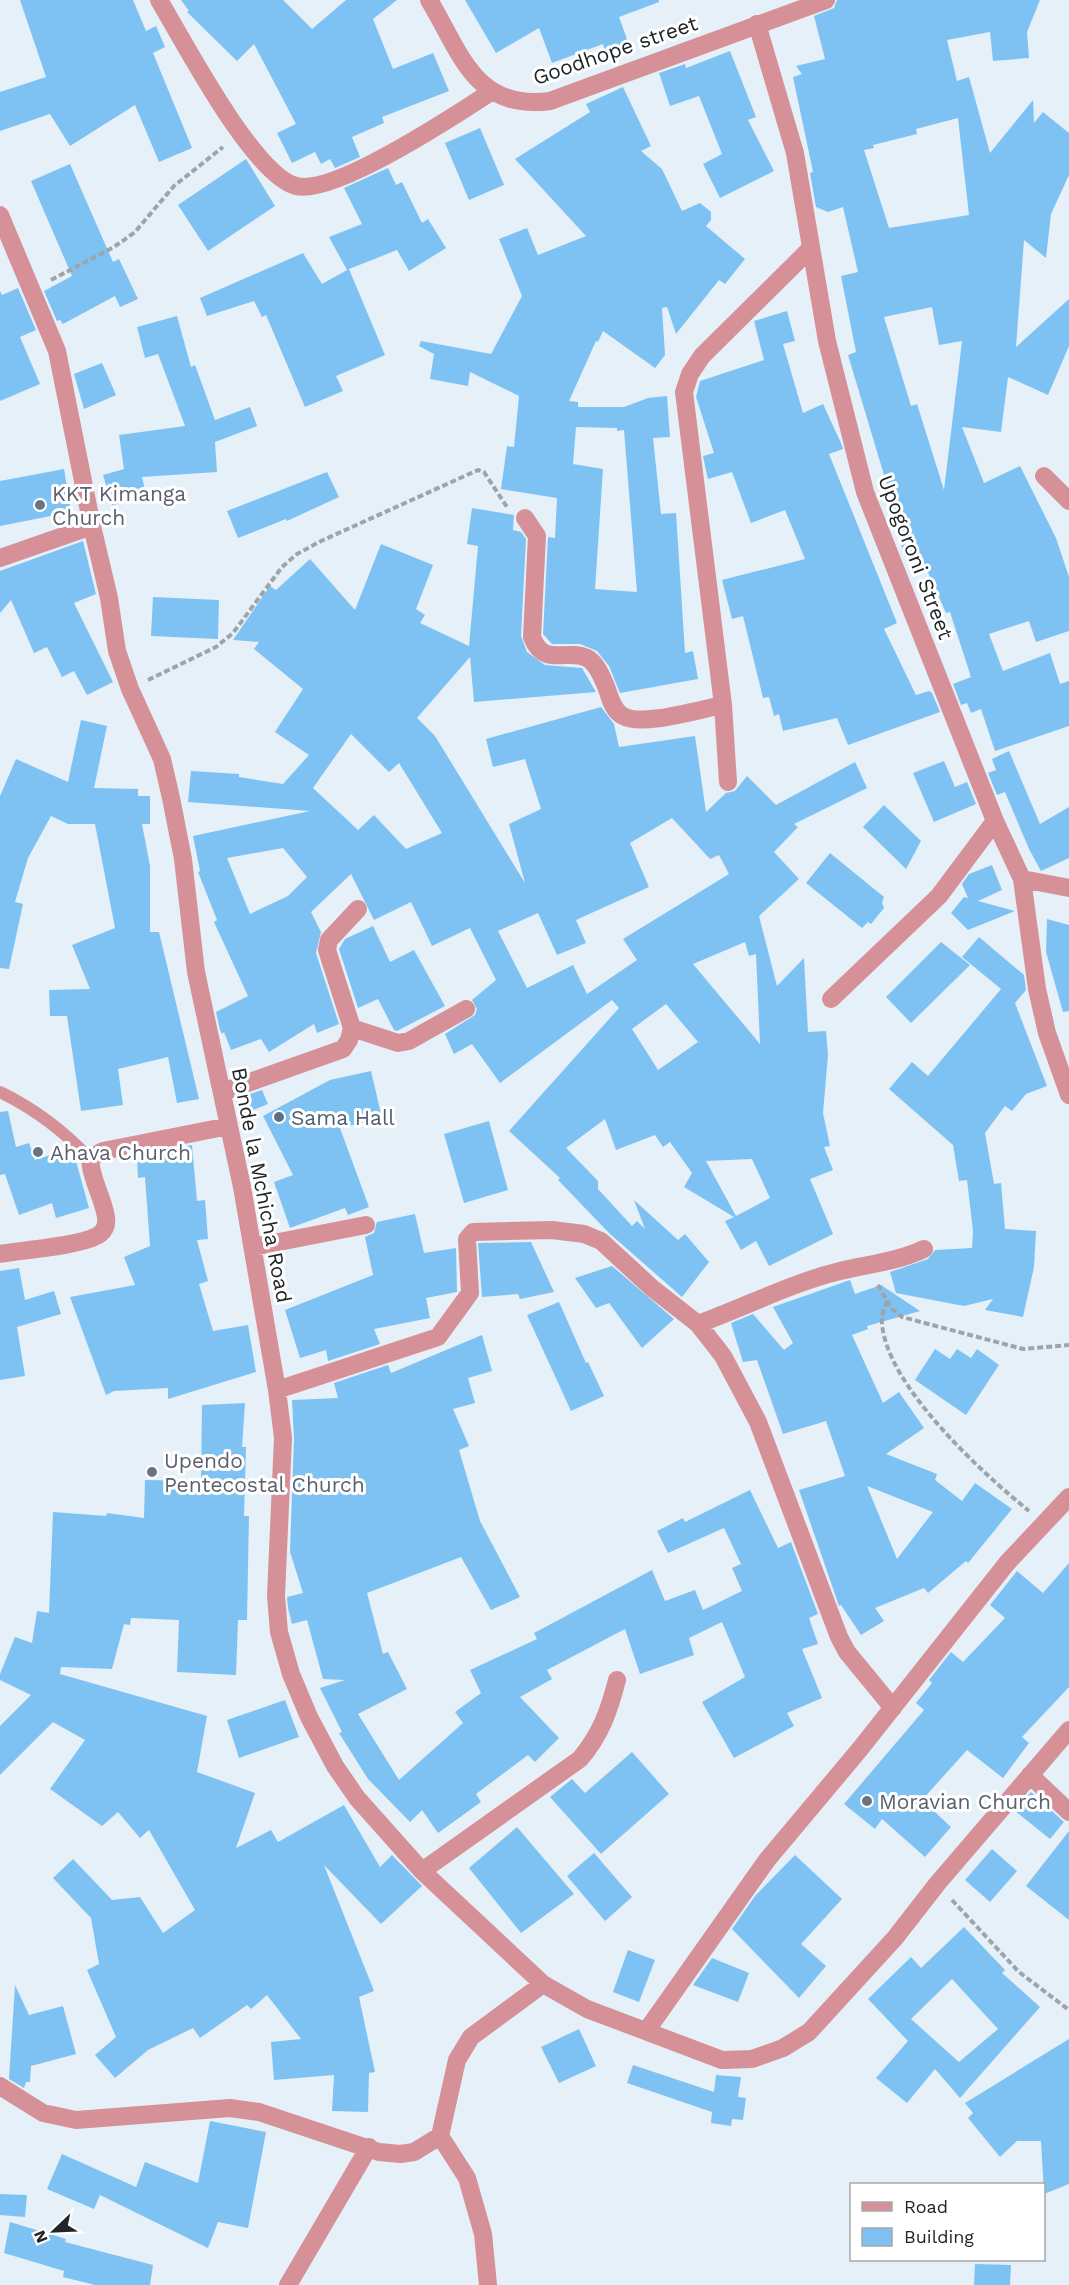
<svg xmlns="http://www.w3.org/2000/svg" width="1069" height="2285" viewBox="0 0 1069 2285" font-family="'Work Sans',sans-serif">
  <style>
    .building { fill: #7ec2f3; fill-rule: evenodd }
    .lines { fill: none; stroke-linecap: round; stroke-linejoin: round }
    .path { stroke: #9da5aa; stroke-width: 4; stroke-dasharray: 6 3; stroke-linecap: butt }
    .lane { stroke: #d59197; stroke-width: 12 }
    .street { stroke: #d59197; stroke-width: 18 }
    .worship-dot { fill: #6b7280; stroke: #fff; stroke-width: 2 }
    .service-dot { fill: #5c6f8a; stroke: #fff; stroke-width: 2 }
    .labels { text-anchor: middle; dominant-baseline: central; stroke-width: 6; stroke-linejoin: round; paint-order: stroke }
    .street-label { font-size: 21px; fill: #212527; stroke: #fff }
    .worship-label { font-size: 21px; fill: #5b616d; stroke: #fff; text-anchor: start }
    .service-label { font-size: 21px; fill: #4e5e75; stroke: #fff; text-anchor: start }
  </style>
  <rect width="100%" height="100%" fill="#e6f0f8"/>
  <!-- building -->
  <path class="building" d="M20,0H133L146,31L156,26L165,47L153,53L192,148L159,162L135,105L70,146L50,114L0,131V92L46,77Z
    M181,0H283L312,29L346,0H397L373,19L393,69L433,53L449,91L382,117L384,123L352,137L360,157L335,168L330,159L321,164L315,152L292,163L277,133L296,124L254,44L237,61L187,12L189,11Z
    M465,0H659V2L619,17L628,42L605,51L603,44L552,63L539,28L496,53Z
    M837,0H1040L1027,32L1029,58L993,61L990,32L947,40L957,81L969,77L990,153L1033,100L1034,123L1043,112L1069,133V175L1051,214L1046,258L1024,240L1016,347L1069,299V346L1048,395L1008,377L1001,432L962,427L984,483L1020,466L1056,538L1069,577V631L1036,642L1029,621L989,634L1003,671L1050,653L1060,684L1069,681V726L995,751L981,709L971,713L967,703L961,705L953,684L971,677L950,612L946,613L919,552L905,557L892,516L896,515L848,355L856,352L841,276L858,272L843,207L828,212L816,207L810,173L813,172L793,77L802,74L796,66L825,59L814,16L834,8ZM958,118L969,215L889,228L864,150L874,148L873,145L917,134L916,129ZM932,307L939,345L962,341L944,490L917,404L911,406L884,317Z
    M730,51L756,117L748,120L774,171L720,198L703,164L722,154L699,96L670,106L659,73L685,64L686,68Z
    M623,87L651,146L641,151L662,169L682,211L700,203L711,212V220L706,226L745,259L725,284L719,280L676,334L667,307L662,308L665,355L655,368L603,331L598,342L596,341L569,401L578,402V407H624L648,398L667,396L670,437L653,438L661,514L676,513L685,653L693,651L698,679L620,693L609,666L597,651L580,644H552L543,634L548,537L555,538L557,498L501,489L507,446L514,447L519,396L470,372L468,386L430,379L434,354L419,346L421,341L491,354L522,296L499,239L527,228L538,255L586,236L515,159L590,112L586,104ZM576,427L617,428V431L624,430L637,592L595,589L603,469L573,464Z
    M480,128L504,185L469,200L445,143Z
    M246,159L275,206L208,251L178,205Z
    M70,164L113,262L119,259L138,299L120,307L115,296L63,324L60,320L57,321L44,291L72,276L31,181Z
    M388,168L396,185L402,182L422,223L428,219L446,248L409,271L397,250L349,269L385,355L336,376L343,391L305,407L266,315L262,317L254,301L207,316L200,298L303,253L322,284L347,270L329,237L362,224L344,188Z
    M18,288L36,330L20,337L40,384L0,401V291L2,295Z
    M787,311L795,341L783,344L803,413L823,404L841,443L843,449L829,454L897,623L884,629L916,695L929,691L932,693L940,712L848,745L837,718L783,731L779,714L774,716L769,697L763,698L743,616L732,619L722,580L805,559L785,510L751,523L732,472L708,479L705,466L703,456L714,453L696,397L700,381L764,360L754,321Z
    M177,316L191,367L195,365L215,420L250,407L257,426L215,442L217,472L142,477L147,498L112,505L103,475L124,469L119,435L185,426L158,354L145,358L137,327Z
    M102,363L116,395L84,409L74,374Z
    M64,469L71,512L0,526V481Z
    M327,472L339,497L287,521L286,519L238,538L227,511Z
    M472,508L514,515L513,530L521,532L526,539L521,636L527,652L545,665L582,668L596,692L474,702L470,657L417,718L435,736L525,883L509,824L541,809L525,759L493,767L486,739L601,707L614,724L619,747L695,736L706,812L726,793L735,791L747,776L776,805L855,762L867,788L794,824L798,827L774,852L799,879L759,916L777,986L804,958L808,1032L826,1031L828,1055L823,1113L830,1146L824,1147L833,1170L810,1179L833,1234L769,1266L756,1241L741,1250L725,1221L734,1217L684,1187L692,1173L670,1142L663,1147L655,1135L616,1150L605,1119L566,1148L598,1181V1189L632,1226L637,1221L645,1229L634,1200L678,1240L685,1234L709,1262L682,1297L609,1233L558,1180L560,1178L509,1131L619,1008L612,1000L500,1083L472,1044L454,1054L445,1034L475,1015L477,1009L472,1000L496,980L470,928L432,946L411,902L374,920L351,874L311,912L321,932L316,953L339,1024L317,1033L314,1024L269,1052L261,1039L231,1050L224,1032L222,1034L220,1030L216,1012L248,996L214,922L217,920L198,872L200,871L193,836L310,811L188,802L191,771L239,774V777L283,784L309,755L275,732L303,689L254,649L259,642L233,640L270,586L276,590L310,559L355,610L381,544L433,565L416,609L425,615L420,623L469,646L478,546L467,544ZM351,734L389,772L399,763L442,833L406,849L374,815L358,830L313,788ZM672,818L710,859L719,855L729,874L623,939L637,960L587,994L573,965L527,988L498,931L538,913L557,955L586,943L576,920L649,887L630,843ZM283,848L307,877L288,896L250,914L227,858ZM745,942L749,956L756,954L760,1044L693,964ZM666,1004L698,1042L658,1070L632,1029ZM752,1159L770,1198L736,1216L706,1161Z
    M83,541L96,594L74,603L113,682L87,695L74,671L62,677L47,647L34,653L11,600L0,613V571Z
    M153,597L219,600L218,639L151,636Z
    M81,720L107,726L94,788L138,789V796H150V824H142L150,866V932H159L199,1099L177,1103L168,1057L118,1069L123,1105L81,1111L67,1016H50L49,990L90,989L72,945L115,928L95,824H68L51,816L28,858L15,902L23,904L9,969L0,968V796L16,759L68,782Z
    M1009,751L1040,824L1069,807V858L1041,871L1029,849L1005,792L997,795L988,773L996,770L992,759Z
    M944,761L955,787L967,782L976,804L934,822L913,773Z
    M884,805L921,841L906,869L863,827Z
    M830,853L884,897L882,903L884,908L871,924L868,922L862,928L806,883Z
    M992,865L1002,890L978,901L1015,911L968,930L951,913L964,897L968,898L962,884L969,874Z
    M1047,919L1069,925V1011L1063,1012L1046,952Z
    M373,926L390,962L414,950L445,1006L397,1031L394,1030L378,999L358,1008L339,949L345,939Z
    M979,937L1024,975L1026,990L1015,1003L1047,1086L1026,1094L1012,1111L1005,1106L985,1133L994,1184L1001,1183L1005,1229L1036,1231L1034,1267L1023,1317L985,1310L993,1299L964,1306L896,1293L890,1272L928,1259L935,1250L972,1248L973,1231L967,1180L959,1181L953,1145L889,1089L912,1062L928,1076L1001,989L962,957Z
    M941,942L970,965L911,1023L886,997Z
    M371,1071L382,1118L340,1128L369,1207L348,1215L345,1208L290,1228L274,1182L293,1175L263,1116L330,1080Z
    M262,1090L268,1104L241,1115L235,1099Z
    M8,1111L16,1147L29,1143L35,1160L68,1149L74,1154L89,1208L56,1218L52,1203L19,1215L5,1174L0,1175V1112Z
    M489,1121L508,1190L464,1203L444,1134Z
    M192,1145L197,1201L205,1200L208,1239L197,1240L208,1281L199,1284L213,1331L248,1325L256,1372L168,1399V1388L114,1391L106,1395L70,1297L135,1285L124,1257L150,1246L145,1177L138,1178L137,1156Z
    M415,1214L424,1253L456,1248L457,1292L426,1298L430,1318L374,1329L380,1344L328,1361L326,1350L300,1358L285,1310L373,1275L365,1237L374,1233L377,1222Z
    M531,1242L554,1292L520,1299L518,1294L482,1297L478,1243Z
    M612,1266L674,1319L642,1348L609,1303L596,1308L575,1278Z
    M19,1268L25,1300L54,1291L61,1314L17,1327L25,1376L0,1380V1271Z
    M850,1280L855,1294L881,1285L920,1311L867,1326L868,1329L852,1335L883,1403L899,1392L924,1428L886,1454L937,1474L935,1480L962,1501L975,1483L1012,1509L968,1563L966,1561L928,1593L924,1588L875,1608L884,1621L861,1635L841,1605L839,1606L799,1490L845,1476L826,1421L783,1434L757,1360L743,1362L731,1323L753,1314L784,1350L793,1343L773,1307ZM867,1486L933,1512L897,1559Z
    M559,1302L586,1363L588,1362L604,1396L571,1411L527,1315Z
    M482,1335L492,1371L468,1378L475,1403L453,1409L469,1446L459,1450L480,1521L520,1597L491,1610L461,1557L367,1593L383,1654L388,1652L407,1689L358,1714L399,1780L463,1723L455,1712L481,1693L470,1670L537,1639L534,1633L652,1570L665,1601L695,1590L703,1610L742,1591L732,1568L741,1564L724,1528L668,1553L657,1531L683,1518L685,1522L750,1490L778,1548L791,1542L818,1614L809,1618L818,1644L802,1649L822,1698L787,1713L794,1726L734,1758L702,1702L745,1677L722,1622L689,1638L694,1655L640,1674L625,1629L547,1670L552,1679L520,1697L559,1738L535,1762L528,1755L476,1794L481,1802L438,1833L422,1810L410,1822L368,1779L339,1733L342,1732L320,1688L345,1680L323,1679L307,1620L292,1624L288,1608L287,1597L303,1593L290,1552L294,1438L292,1400L338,1398L334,1383L388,1365L391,1373Z
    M935,1349L950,1359L957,1349L971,1358L977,1349L999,1365L966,1415L915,1380Z
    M245,1403L242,1447H246L244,1516H249L247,1620H238L236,1675L177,1672L179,1620L131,1618L130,1625L124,1624L112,1669L61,1667L60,1674L207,1716L197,1772L255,1793L236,1848L271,1830L278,1842L344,1805L380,1867L392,1855L422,1886L381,1924L324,1865L374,1991L359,1997L375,2072L369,2073L368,2112L332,2111L334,2075L274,2080L271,2042L301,2039L267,1995L251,2009L247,2005L200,2038L193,2028L148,2050L115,2078L95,2055L116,2037L87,1970L99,1964L91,1918L53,1878L73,1859L112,1900L140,1897L163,1933L195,1910L149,1830L140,1838L118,1812L102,1826L50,1789L85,1740L53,1722L0,1775V1726L31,1695L0,1680V1674L15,1637L32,1643L37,1611L49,1613L53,1512L106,1516L107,1513L144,1518L145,1480L201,1481L202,1405Z
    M1069,1563V1687L1022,1737L1029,1743L1003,1778L967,1750L922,1800L951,1827L925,1857L882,1819L875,1829L844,1804L924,1710L916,1703L932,1683L929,1680L951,1652L963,1662L1005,1618L990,1605L1017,1571L1043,1593Z
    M285,1700L299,1737L239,1758L227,1720Z
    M632,1752L669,1794L601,1854L550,1797L572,1779L585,1793Z
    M1031,1792L1064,1822L1050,1839L1015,1811Z
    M517,1827L574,1894L521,1933L469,1868Z
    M1069,1831V1920L1026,1886Z
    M992,1849L1017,1871L990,1902L965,1880Z
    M594,1853L632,1897L605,1921L567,1876Z
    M795,1855L842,1899L801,1944L826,1966L799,1998L732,1929L755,1896Z
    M964,1927L1005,1970L1002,1973L1040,2007L960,2098L935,2069L907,2103L876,2078L908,2041L868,1999L911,1957L921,1968ZM952,1979L998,2029L959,2062L911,2019Z
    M628,1950L655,1960L639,2002L613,1992Z
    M712,1958L749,1973L738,2002L693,1985Z
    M15,1985L29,2015L63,2006L76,2054L31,2066L30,2082H26L24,2088L9,2079Z
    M579,2029L596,2066L559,2083L541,2047Z
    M1069,2039V2184L1044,2194L1041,2141H1017L1000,2157L968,2118L973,2113L965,2103Z
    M633,2065L714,2092L716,2075L741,2077L738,2097L746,2098L743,2120L732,2119L731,2126L711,2123L712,2112L627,2083Z
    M210,2121L266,2132L248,2228L218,2222L208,2248L100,2195L94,2209L47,2189L62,2154L136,2187L145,2162L198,2183Z
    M0,2194L27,2195L25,2217L0,2215Z
    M10,2222L66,2239L65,2242L153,2265L150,2285H95L63,2277L64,2271L4,2253Z
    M975,2264L1011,2265L1010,2285H974Z"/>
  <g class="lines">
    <!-- path -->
    <path class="path" d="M51,280L114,247L135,232L174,186L223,147
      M148,680L216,647L233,633L282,567L297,554L321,541L478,470L484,472L507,507
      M878,1285L892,1309L902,1317L1023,1349L1069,1345
      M887,1301C885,1308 881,1315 882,1323C886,1385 982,1473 1029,1511
      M952,1900L1019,1972L1069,2010"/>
    <!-- lane -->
    <path class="lane" d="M0,1092C35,1109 64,1131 90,1159"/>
    <!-- street -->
    <path class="street" d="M159,0C183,40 253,175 296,186C333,196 456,115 491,92
      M429,0C461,53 475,111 550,101L826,0
      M757,24L795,153L827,341L865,492L995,821L1022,879L1037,989L1047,1033L1069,1095
      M0,215L57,351L92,526L109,598L117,651L130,689L162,759L171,798L183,859L196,972L242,1187L277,1390L283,1438L276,1596L279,1632L291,1674L309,1717L335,1766L357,1798L422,1871L543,1984L587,2009L722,2060L752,2059L783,2048L809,2032L895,1938L937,1884L1069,1730
      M1044,476L1069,501
      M525,518L537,536L532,637C544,668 566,648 587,658C597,663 603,679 607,689C610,698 613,711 623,716C642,727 700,709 723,705
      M0,558L92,526
      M728,782L723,705L684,392L690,374L702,356L811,248
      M1022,879L1069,888
      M831,999L939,896L995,821
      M352,1028L398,1043L409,1041L466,1009
      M222,1092L343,1049L349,1040L352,1028L327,950L329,940L358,909
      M253,1247L366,1225
      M0,1254C22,1250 83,1246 100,1234C105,1230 107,1224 106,1217C103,1197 91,1180 90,1159L103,1151L229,1126
      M698,1324C745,1307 791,1283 840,1271C869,1264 896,1262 924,1249
      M277,1390L438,1337L470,1293L467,1239L473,1232L552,1230L584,1234L601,1241L652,1288L698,1324L723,1356L758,1422L839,1637L847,1652L893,1708
      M1030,1775L1069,1812
      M422,1871L580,1759C601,1734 609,1711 617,1680
      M647,2030L767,1860L860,1749L1007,1563L1069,1497
      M0,2086L43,2113L76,2120L230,2108L259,2112L379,2152L400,2154L414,2152L440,2136L457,2060L471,2037L543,1984
      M440,2136L467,2178L483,2234L488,2285
      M288,2285L369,2147"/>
  </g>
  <!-- markers -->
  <g class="worship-dot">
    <circle cx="40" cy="505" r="6"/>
    <circle cx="38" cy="1152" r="6"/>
    <circle cx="152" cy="1472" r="6"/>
    <circle cx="867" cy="1801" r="6"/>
  </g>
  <circle class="service-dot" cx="279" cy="1117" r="6"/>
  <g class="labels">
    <!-- street labels -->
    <g class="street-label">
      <text transform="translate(615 50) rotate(-19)">Goodhope street</text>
      <text transform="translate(916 557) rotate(69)">Upogoroni Street</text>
      <text transform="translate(262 1185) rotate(79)">Bonde la Mchicha Road</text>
    </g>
    <!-- worship labels -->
    <g class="worship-label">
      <text x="52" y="493">KKT Kimanga<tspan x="52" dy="24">Church</tspan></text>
      <text x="50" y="1152">Ahava Church</text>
      <text x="164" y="1460">Upendo<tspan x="164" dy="24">Pentecostal Church</tspan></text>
      <text x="879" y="1801">Moravian Church</text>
    </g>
    <!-- service labels -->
    <g class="service-label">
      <text x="291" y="1117">Sama Hall</text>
    </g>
  </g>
  <!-- legend -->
  <rect x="850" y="2183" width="195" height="78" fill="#ffffff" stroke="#a6a8a9" stroke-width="1.5"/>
  <rect x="862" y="2202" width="30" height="9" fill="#d59197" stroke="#a6a8a9" stroke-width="1.5"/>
  <text x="904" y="2213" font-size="18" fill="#212527">Road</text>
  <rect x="862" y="2228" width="30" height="18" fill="#7ec2f3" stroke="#a6a8a9" stroke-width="1.5"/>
  <text x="904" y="2243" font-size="18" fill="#212527">Building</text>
  <!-- north arrow -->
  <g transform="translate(54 2231) rotate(247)" stroke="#ffffff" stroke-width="4.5" paint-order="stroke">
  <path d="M0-4.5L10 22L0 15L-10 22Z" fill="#212527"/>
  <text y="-9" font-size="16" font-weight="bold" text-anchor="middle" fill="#212527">N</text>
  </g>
</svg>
